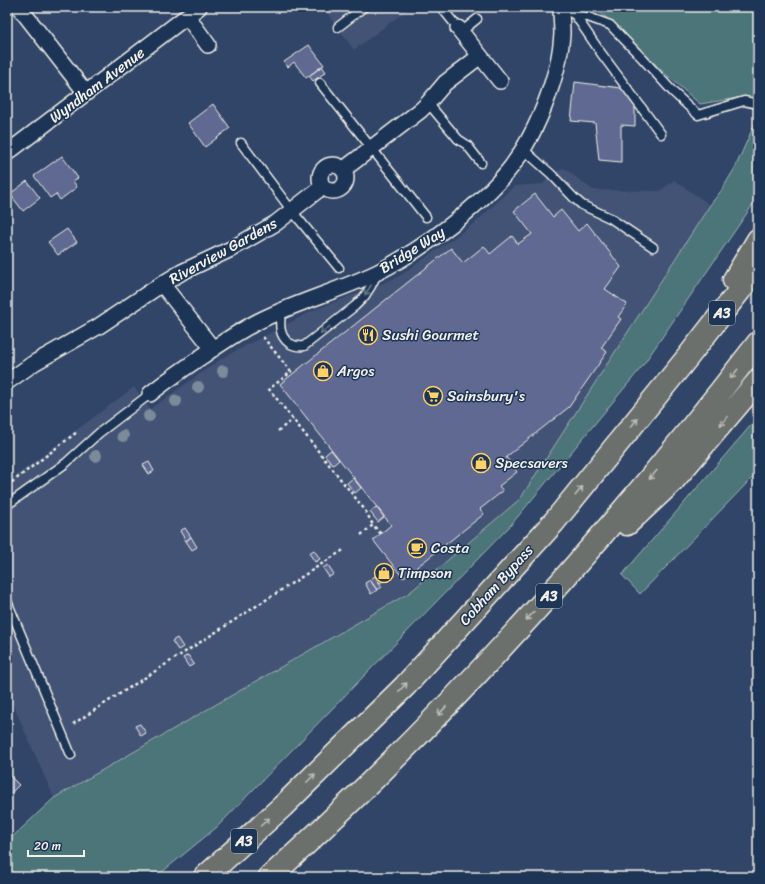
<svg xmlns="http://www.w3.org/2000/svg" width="765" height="884" viewBox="0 0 765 884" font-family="Sriracha,sans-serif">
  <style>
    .built { fill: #425376 }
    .green { fill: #4b7479; stroke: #a0b2b0 }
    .building { fill: #5e6991; stroke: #f4f1e8 }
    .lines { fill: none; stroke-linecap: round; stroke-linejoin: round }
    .service-casing { stroke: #f4f1e8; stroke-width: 11 }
    .minor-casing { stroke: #f4f1e8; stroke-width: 18 }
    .trunk-casing { stroke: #f4f1e8; stroke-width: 25 }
    .path { stroke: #f4f1e8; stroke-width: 2.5; stroke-dasharray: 3 3; stroke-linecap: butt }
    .service { stroke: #1d3557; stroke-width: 8 }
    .minor { stroke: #1d3557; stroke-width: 15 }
    .trunk { stroke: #6c706d; stroke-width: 22 }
    .tree { fill: #7b8b99 }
    .oneway { stroke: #68778a }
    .oneway2 { stroke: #bebdb7 }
    .labels { text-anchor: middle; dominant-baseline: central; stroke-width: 3; stroke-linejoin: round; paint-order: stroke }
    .shield { fill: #1d3557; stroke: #b4b9bc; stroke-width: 1 }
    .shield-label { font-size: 14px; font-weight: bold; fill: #f4f1e8 }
    .street-label { font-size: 15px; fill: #f4f1e8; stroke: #1d3557 }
    .poi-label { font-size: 15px; fill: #f4f1e8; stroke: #1d3557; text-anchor: start }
  </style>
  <rect width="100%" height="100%" fill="#304568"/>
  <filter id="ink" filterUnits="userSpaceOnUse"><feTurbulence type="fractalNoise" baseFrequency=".025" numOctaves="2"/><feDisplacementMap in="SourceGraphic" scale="8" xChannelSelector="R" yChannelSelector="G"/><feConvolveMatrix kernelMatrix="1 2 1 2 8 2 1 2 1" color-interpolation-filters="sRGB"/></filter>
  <g filter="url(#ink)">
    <!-- built -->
    <path class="built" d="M324,7H411L354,50L323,8Z
      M564,168L593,190L660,191L674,180L710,205L520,499L409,593L54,798L7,691V482L134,387L150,409L224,357L312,311L398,277L475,223L514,186L543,184L551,174Z"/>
    <!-- green -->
    <path class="green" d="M591,7H758V100L743,97L700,104C684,90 667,76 652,61C633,42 614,21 591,7Z
      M758,116V197L641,368L510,526L217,827L156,877H7V842L54,798L409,593L520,499L710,205L721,191L735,168Z
      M758,417V474L750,480L640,594L622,575Z"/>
    <!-- building -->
    <path class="building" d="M309,45L324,65L306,78L294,62L288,67L284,62Z
      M322,66L326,72L313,81L309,76Z
      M575,82L621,88L635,105V126L621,125V162L599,160L595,123L571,121Z
      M213,104L230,128L205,147L188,123Z
      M62,156L78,178L73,181L77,187L60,200L56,194L50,198L34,176Z
      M27,181L40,198L23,211L10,194Z
      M535,194L553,217L561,210L578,231L587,223L621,267L605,289L627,304L618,317L621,319L601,348L607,352L569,407L506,457L517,472L499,486L503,491L480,509L484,514L403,578L373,540L391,525L280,384L451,248L463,263L484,246L490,254L512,236L518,244L532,234L514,211Z
      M67,229L77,242L58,255L48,242Z
      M331,450L339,460L333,465L325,455Z
      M149,462L154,471L149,474L143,465Z
      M353,478L361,488L355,493L347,483Z
      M376,507L384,517L378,522L370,512Z
      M185,528L191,537L186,541L180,531Z
      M191,537L197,547L192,550L186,541Z
      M314,550L320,559L315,562L309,553Z
      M328,565L334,574L329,577L323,568Z
      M386,570L390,577L380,583L375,576Z
      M375,576L382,587L377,590L370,580Z
      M370,580L377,590L371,594L365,583Z
      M177,638L183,647L178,650L172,641Z
      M188,655L194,664L189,667L183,658Z
      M140,724L146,733L141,736L135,726Z
      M7,770L10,774L9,775L19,785L7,797Z"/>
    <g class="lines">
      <!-- service casing -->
      <g class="service-casing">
        <path id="service" d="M441,7L458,28
          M561,7L575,15L588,17L610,25L642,58L673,92L698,115L744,101L758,104
          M575,15L601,53L661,134
          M338,27L364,7
          M461,32L477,19
          M320,83L426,217
          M428,103L458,139L467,145L481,163
          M241,143L292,211L339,268
          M523,149L551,174L574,198L582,205L610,218L653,247
          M281,311C280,323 278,335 289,343C294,346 298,347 304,346L355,306L364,297L371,286L377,274
          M7,505L66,463L99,433L150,394
          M7,601L71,755"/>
      </g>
      <!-- minor casing -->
      <g class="minor-casing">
        <path id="minor" d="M19,7L86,93
          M187,16L208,45
          M458,28L500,81
          M7,153L199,7
          M320 178a13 13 0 1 1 26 0a13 13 0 1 1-26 0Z
          M343,170L421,110L428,103L445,83L480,56
          M162,284L213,349
          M7,382L34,363L99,326L162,284L182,272L231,249L276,223L322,187
          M150,394C167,380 185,368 204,355C223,342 242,329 263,319C300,301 341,290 378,272C423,249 481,206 512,166C530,141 543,113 552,84C557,69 561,51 562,34C562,25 561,16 561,7"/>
      </g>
      <!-- trunk casing -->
      <g class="trunk-casing">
        <path id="trunk" d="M734,280L758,240
          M627,524L673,481L758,381
          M205,877L283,806L405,686L554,522L687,358L758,267
          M270,877C449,715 611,534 758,343"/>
      </g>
      <!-- path -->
      <path class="path" d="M263,337L291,372L269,389L365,510L373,525
        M278,431L293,419
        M7,486L77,432
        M361,535L373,525L381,534
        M73,724L345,549"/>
      <!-- service -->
      <use href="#service" class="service"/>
      <!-- minor -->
      <use href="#minor" class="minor"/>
      <!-- trunk -->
      <use href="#trunk" class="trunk"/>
    </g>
    <!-- trees -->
    <g class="tree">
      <circle cx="223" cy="371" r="6"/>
      <circle cx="198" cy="387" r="6"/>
      <circle cx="176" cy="401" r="6"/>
      <circle cx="149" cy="416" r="6"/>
      <circle cx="123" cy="436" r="6"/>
      <circle cx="96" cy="456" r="6"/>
    </g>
    <!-- one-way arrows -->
    <defs><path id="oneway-shaft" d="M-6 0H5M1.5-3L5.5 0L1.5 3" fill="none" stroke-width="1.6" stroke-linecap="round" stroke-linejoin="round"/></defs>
    <g class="oneway">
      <use href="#oneway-shaft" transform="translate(368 290) rotate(123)"/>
      <use href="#oneway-shaft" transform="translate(325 330) rotate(142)"/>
    </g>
    <g class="oneway2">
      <use href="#oneway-shaft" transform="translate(734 374) rotate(129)"/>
      <use href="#oneway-shaft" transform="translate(724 421) rotate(130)"/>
      <use href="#oneway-shaft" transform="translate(634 423) rotate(-51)"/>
      <use href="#oneway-shaft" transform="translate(653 475) rotate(130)"/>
      <use href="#oneway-shaft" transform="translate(579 491) rotate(-51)"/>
      <use href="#oneway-shaft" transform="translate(530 616) rotate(133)"/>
      <use href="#oneway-shaft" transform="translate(403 687) rotate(-46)"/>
      <use href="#oneway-shaft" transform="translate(442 711) rotate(133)"/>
      <use href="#oneway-shaft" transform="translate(311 778) rotate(-45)"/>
      <use href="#oneway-shaft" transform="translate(265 822) rotate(-42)"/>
    </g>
  </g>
  <!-- icons -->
  <defs>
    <g id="restaurant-ring" transform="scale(1)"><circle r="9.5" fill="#1d3557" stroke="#ffd166" stroke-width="1.5"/><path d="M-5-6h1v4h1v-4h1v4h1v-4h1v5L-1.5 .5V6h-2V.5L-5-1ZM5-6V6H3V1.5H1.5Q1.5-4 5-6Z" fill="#ffd166"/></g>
    <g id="shop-ring" transform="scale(1)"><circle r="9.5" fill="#1d3557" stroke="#ffd166" stroke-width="1.5"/><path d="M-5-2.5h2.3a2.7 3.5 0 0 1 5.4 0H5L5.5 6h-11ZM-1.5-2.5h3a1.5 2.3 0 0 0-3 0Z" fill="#ffd166"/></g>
    <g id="supermarket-ring" transform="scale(1)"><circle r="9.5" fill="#1d3557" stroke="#ffd166" stroke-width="1.5"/><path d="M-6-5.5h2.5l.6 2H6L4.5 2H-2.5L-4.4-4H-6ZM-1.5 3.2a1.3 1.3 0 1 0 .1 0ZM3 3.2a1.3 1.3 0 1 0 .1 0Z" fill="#ffd166"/></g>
    <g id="cafe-ring" transform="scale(1)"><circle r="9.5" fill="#1d3557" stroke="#ffd166" stroke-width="1.5"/><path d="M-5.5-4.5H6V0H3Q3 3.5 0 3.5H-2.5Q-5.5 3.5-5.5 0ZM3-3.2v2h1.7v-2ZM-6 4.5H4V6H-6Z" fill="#ffd166"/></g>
  </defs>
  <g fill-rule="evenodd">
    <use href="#restaurant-ring" x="368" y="335"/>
    <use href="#shop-ring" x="323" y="371"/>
    <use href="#supermarket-ring" x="433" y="396"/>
    <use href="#shop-ring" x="481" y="463"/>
    <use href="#cafe-ring" x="417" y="548"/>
    <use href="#shop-ring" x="384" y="573"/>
  </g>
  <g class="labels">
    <!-- shield labels -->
    <g class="shield">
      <rect x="709" y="301" width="26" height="24" rx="3"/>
      <rect x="536" y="584" width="26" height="24" rx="3"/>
      <rect x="231" y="829" width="26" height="24" rx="3"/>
    </g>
    <g class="shield-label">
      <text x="722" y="313">A3</text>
      <text x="549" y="596">A3</text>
      <text x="244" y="841">A3</text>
    </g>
    <!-- street labels -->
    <g class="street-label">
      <text transform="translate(97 85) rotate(-37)">Wyndham Avenue</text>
      <text transform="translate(412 250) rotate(-32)">Bridge Way</text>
      <text transform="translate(223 251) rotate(-29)">Riverview Gardens</text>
      <text transform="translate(496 585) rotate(-48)">Cobham Bypass</text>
    </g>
    <!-- poi labels -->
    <g class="poi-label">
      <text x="382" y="335">Sushi Gourmet</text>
      <text x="337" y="371">Argos</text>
      <text x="447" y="396">Sainsbury's</text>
      <text x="495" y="463">Specsavers</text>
      <text x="431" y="548">Costa</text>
      <text x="398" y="573">Timpson</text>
    </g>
  </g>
  <!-- margin -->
  <rect width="765" height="884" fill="none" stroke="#1d3557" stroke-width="24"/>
  <rect x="12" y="12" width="741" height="860" fill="none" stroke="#f4f1e8" stroke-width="1.5" filter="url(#ink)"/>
  <!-- scale -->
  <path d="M28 850v6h56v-6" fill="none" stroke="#f4f1e8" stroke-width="2"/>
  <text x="34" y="850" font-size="12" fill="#f4f1e8" stroke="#1d3557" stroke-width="3" paint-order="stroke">20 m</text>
</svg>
